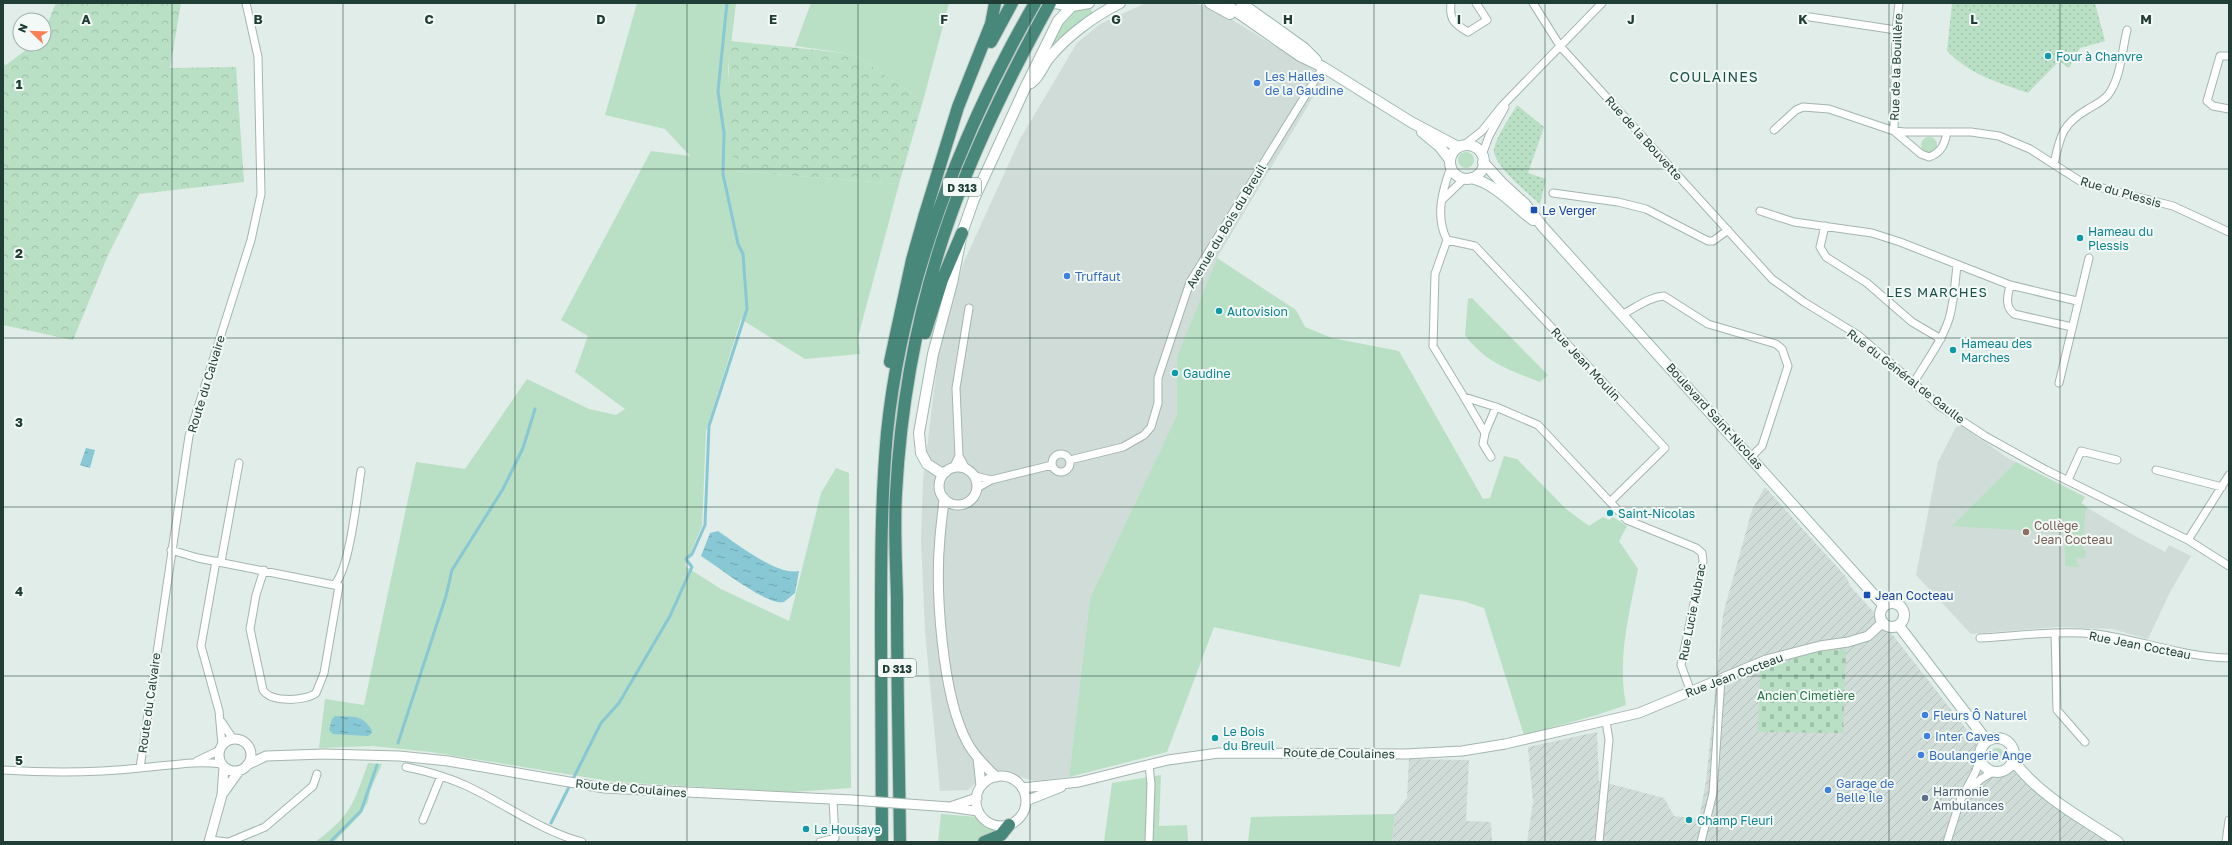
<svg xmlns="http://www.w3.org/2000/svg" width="2232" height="845" viewBox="0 0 2232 845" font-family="'Golos Text',sans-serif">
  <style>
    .built { fill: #d0dcd7 }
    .industrial { fill: url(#industrial-furrows) }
    .grass { fill: #b9dfc4 }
    .forest { fill: url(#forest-crowns) }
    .cemetery { fill: url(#cemetery-stones) }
    .park { fill: url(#park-dots) }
    .water { fill: url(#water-ripples) }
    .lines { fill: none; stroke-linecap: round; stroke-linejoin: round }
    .stream { stroke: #87c8d4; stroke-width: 3 }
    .minor-casing { stroke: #a4b5af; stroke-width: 9 }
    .tertiary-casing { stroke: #a4b5af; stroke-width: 11 }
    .secondary-casing { stroke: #9fb9b0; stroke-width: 12 }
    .trunk-casing { stroke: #c1c9c7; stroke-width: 14 }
    .minor { stroke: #fff; stroke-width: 7 }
    .tertiary { stroke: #fff; stroke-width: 9 }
    .secondary { stroke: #fff; stroke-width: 10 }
    .trunk { stroke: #48887a; stroke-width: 12 }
    .tertiary-bridge-casing { stroke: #a4b5af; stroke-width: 11; stroke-linecap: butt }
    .tertiary-bridge { stroke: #fff; stroke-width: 9 }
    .grid { fill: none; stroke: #213e36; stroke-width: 1; stroke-opacity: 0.55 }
    .culture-dot { fill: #0f9aa8; stroke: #f2f9f6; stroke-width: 1.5 }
    .shop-dot { fill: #3f7fe0; stroke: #f2f9f6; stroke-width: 1.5 }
    .transit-dot { fill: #1a4fb4; stroke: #f2f9f6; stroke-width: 1.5 }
    .education-dot { fill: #8d6e63; stroke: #f2f9f6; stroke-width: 1.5 }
    .service-dot { fill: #5c6f8a; stroke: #f2f9f6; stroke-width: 1.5 }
    .labels { text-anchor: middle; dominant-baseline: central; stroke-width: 4; stroke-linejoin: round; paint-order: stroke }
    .shield { fill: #f2f9f6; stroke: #607670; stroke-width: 1 }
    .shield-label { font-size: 11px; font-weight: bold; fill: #213e36 }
    .culture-label { font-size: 12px; fill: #0d838f; stroke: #f2f9f6; text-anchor: start }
    .street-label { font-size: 12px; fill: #213e36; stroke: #f2f9f6 }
    .shop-label { font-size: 12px; fill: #366cbe; stroke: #f2f9f6; text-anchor: start }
    .transit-label { font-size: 12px; fill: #164399; stroke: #f2f9f6; text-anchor: start }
    .education-label { font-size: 12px; fill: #785e54; stroke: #f2f9f6; text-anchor: start }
    .park-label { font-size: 12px; fill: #297748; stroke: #f2f9f6 }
    .service-label { font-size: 12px; fill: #4e5e75; stroke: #f2f9f6; text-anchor: start }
    .neighbourhood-label { font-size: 13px; letter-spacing: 1px; fill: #1c5145; stroke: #f2f9f6 }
    .quarter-label { font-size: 14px; letter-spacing: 1px; fill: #1c5145; stroke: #f2f9f6 }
    .grid-label { font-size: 13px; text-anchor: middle; font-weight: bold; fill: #213e36; stroke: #f2f9f6; stroke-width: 4; stroke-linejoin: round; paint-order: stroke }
  </style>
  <defs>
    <pattern id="industrial-furrows" width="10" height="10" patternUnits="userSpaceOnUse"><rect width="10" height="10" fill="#d0dcd7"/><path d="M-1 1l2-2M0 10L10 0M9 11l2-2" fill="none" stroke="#b2beb9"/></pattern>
    <pattern id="forest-crowns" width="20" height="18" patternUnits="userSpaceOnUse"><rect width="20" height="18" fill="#b9dfc4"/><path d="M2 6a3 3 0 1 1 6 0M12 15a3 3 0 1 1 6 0" fill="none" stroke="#9fc0a9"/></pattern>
    <pattern id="cemetery-stones" width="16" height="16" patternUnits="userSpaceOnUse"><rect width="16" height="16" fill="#b9dfc4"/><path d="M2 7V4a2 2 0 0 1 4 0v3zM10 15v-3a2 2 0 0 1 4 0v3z" fill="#9fc0a9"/></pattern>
    <pattern id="park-dots" width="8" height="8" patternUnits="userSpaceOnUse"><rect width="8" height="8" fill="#b9dfc4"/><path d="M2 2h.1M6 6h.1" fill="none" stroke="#9fc0a9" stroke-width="1.8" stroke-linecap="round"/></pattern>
    <pattern id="water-ripples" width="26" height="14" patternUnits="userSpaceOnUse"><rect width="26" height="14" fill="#87c8d4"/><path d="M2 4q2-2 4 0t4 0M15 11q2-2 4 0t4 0" fill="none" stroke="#6ea4ad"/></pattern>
  </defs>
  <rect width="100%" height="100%" fill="#e1ede8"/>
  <!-- built -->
  <path class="built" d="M1146,3H1191L1213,8L1325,77L1217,258L1177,356V415L1090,598L1069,777L1035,781L997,770L985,775L968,790L940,791L925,631L921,540L923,481L938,357L963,264L1020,139L1077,43L1100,24Z
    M1962,426L2008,458L2085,497L2081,504L2135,536L2165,552L2169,545L2191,556L2170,592L2148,639L2112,629L2057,627L1971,634L1916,575L1938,462L1956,427Z"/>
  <!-- industrial -->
  <path class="industrial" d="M1765,487L1847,578L1850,586L1881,620L1975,740L1983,766L1993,772H1998L2010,766L2118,842H1527L1533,802L1528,747L1597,732L1599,781L1664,798L1674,816L1699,819L1706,781L1723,614L1752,510Z
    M1409,759L1469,760L1466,821L1491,822L1492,842H1392L1395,814L1407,798Z"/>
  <!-- grass -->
  <path class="grass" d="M637,3H736L728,70L735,171L899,184L858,337L860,354L805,359L741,319L706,431L702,526L685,566L721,589L789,621L821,493L836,468L849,473L851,788L792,792L615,782L431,752L373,746L319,748L325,699L364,705L416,462L465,469L527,379L589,409L616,415L625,409L575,372L588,336L561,320L651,151L690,156L665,129L605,115Z
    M811,3H949L923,101L858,57L845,53L795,46Z
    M1072,6L1089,7L1093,13L1092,17L1054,46L1051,43Z
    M1921 145a8 8 0 1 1 16 0a8 8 0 1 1-16 0Z
    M1458 160a8 8 0 1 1 16 0a8 8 0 1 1-16 0Z
    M1217,258L1296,310L1305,327L1332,338L1399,351L1483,499L1490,498L1504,456L1517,459L1566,509L1589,526L1603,517L1609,520L1613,517L1627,526L1619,541L1638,569C1629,615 1617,658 1626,705L1597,715L1524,735L1484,608L1463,601L1420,594L1400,667L1214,627L1167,752L1069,777L1090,598L1177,415V356Z
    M1472,298L1548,375L1540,382C1508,369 1487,364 1465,335L1468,299Z
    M2016,462L2085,497L2081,503L2087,507L2085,514L2083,550L2086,551L2085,558H2076L2079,567L2065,566V533L1952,526Z
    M1990 755a7 7 0 1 1 14 0a7 7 0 1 1-14 0Z
    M368,763L382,764L370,791L368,802L360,815L334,842H315C350,817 354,803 368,763Z
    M1161,775L1159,826L1187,825L1188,841L1211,842H1104L1112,783Z
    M941,814L978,817L989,827L1003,829L979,842H938Z
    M1395,814L1392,842H1248L1251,817Z"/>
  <!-- forest -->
  <path class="forest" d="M56,3H181L170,68L236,67L244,182L139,194L108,255L73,340L3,325V64L6,65L34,44H44V32Z
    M731,41L845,53L858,57L923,101L899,184L735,171C729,128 726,85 731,41Z"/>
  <!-- cemetery -->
  <path class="cemetery" d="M1846,649L1843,733L1758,732L1760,667L1779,661L1784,663L1791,661L1793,657L1814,652Z"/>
  <!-- park -->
  <path class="park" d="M1952,3H2095L2105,41L2080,48L2069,68L2059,61L2028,93C1997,82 1971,75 1947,51Z
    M1517,105L1544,127L1528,173L1546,179L1540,204C1528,193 1492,165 1494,149C1497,134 1510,118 1517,105Z"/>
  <!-- water -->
  <path class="water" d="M86,448L95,450L90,468L80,465Z
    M718,531C736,543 777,576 799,571L795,593L784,602C767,606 717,566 701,556L710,533Z
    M335,716C353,717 363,714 372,731L371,734L368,736L333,734L329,730L332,719Z"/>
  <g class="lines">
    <!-- stream -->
    <path class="stream" d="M398,743L446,596L452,570L503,489L523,448L535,409
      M551,823L601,723L619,703L670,616L692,567L686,559L692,554L705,525L709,426L747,309L743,254L738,244L723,174L724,133L718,91L727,3
      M330,842L361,811L377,765"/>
    <!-- minor casing -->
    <g class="minor-casing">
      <path id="minor" d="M1451,3C1449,19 1454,24 1468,32L1487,20L1476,3
        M1533,3L1560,46L1772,279L1804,302L1858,335L1941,407L1985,436L2046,470L2188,540L2229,566
        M1810,17L1896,30
        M2229,56H2220L2207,101L2213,106L2229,109
        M1774,130L1796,110L1803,107L1829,109L1894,131L1905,132H1971L1999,136L2030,149L2083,183L2173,206L2229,232
        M1894,131L1896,30L1899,3
        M1894,131L1921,154L1929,157C1941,153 1945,144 1947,132
        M1464,145L1482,131L1502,106L1602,3
        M1482,155L1489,136L1505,107
        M2054,164C2060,136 2062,124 2088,109C2095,105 2103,101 2108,95C2121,78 2122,50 2127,30
        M1451,167C1442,191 1435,217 1447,240L1435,274L1433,346L1464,397L1496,407L1538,425L1627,520L1696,548L1702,553L1703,561L1681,665L1691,692
        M1553,193L1618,202L1646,209L1708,241H1713L1728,230
        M1443,199L1465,178
        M1760,211L1794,222L1872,233L1900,242L2010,285L2077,301
        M1825,226L1820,247L1826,257L1867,283L1912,322L1941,339
        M1447,240L1475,246L1665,448L1611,501
        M2010,285C2008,296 2004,305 2014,314L2072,327
        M1623,314C1637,307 1649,297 1664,296L1708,324L1776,344L1782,349L1788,366L1762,446L1751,457
        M2059,383L2089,258
        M1913,384C1925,363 1941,343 1949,319C1954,302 1955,283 1957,265
        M1464,397L1485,433L1496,407
        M1485,433L1483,444L1491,457
        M1052 463a9 9 0 1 1 18 0a9 9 0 1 1-18 0Z
        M1070,460L1123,447L1144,435L1151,427L1158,403V378L1190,282L1323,67
        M953,468L959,456
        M966,469L959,456L956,388L969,308
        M2156,470L2222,487
        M975,476L991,480
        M2068,480L2081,451L2117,460
        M977,488L991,480L1052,465
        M2188,540L2229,475
        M171,550L198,558L339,586L324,673L316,693C306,701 271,703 263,690L250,629L256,595L264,570
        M216,561L201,646L219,711L222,745
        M221,562L239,463
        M335,584C350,567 357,496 361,471
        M2055,633L2057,710L2085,742
        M1980,638C2018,636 2058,630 2096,634C2141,640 2183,657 2229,658
        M221,721L233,739
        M197,761L220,750
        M406,767C427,771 447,777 467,786C505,804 541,831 582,842
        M140,768L189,436L251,240L261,194L258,57L246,3
        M3,770C49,773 94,773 140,768C168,766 194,760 222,764
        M1969,790L1981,779L1993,772
        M423,820L441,776
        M210,840L227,842
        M229,842L265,827L313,786L317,774
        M820,842L835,838L833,800
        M1149,842L1151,784L1149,765
        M1599,842L1609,740L1606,721
        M1701,842L1713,793L1721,679
        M1947,842L1960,801L1976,771L1980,756
        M2226,842L2229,820"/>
    </g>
    <!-- tertiary casing -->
    <g class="tertiary-casing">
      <path id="tertiary" d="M939 486a19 19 0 1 1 38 0a19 19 0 1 1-38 0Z
        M944,498C943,512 941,524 940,537C935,591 942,695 967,742C974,755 985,766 996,777
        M219 755a16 16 0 1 1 32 0a16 16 0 1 1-32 0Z
        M978,758L981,786
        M247,765L266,756L324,754L399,756L448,761L604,788L852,800
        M976 801a25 25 0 1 1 50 0a25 25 0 1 1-50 0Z
        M1022,788L1079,782L1168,760L1219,753L1405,754L1462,751L1505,744L1639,713L1766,660L1820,646L1848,642L1868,636L1883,622
        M224,792L239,771
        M1026,801L1061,787
        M953,806L977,798
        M950,807L978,811
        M209,842L222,795L224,767"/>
    </g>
    <!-- secondary casing -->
    <g class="secondary-casing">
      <path id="secondary" d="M1055,3L1072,6L1089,3
        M1210,3L1230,14
        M1224,3L1300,56L1323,67L1411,122L1458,147
        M1241,3L1304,48L1316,60
        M1031,83C1040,76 1042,67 1049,58C1067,36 1094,16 1120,3
        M1422,132L1440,147L1450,160
        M1450 162a17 17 0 1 1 34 0a17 17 0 1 1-34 0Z
        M1483,162L1503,184L1525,204L1543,227L1884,606
        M1471,178C1496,184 1513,205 1533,220
        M945,472L941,473L927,464L921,453L919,433L933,354L952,283L962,233L974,199L1025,88L1058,21L1072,6
        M1880 615a12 12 0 1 1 24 0a12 12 0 1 1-24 0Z
        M1899,626L1987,741
        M1980 755a17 17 0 1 1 34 0a17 17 0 1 1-34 0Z
        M2013,760C2039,796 2082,818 2118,842"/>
    </g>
    <!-- trunk casing -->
    <g class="trunk-casing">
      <path id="trunk" d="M991,42L1012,3
        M925,333L942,280L962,233
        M890,362L912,260L925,214L958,107L991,24L995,3
        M882,842C881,771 881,700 881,629C881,563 881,498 887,433C902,284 961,131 1035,3
        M900,842C899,761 897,679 897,598C896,563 894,528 896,493C901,401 918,308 949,220C975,145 1011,73 1050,3
        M984,842L1001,835L1009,825"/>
    </g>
    <!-- minor -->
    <use href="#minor" class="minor"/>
    <!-- tertiary -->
    <use href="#tertiary" class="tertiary"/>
    <!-- secondary -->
    <use href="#secondary" class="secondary"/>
    <!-- trunk -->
    <use href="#trunk" class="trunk"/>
    <!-- tertiary-bridge casing -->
    <g class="tertiary-bridge-casing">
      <path id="tertiary-bridge" d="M852,800L950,807"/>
    </g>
    <!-- tertiary-bridge -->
    <use href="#tertiary-bridge" class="tertiary-bridge"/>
  </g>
  <!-- grid -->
  <path class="grid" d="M172,3V842M343,3V842M515,3V842M687,3V842M858,3V842M1030,3V842M1202,3V842M1374,3V842M1545,3V842M1717,3V842M1889,3V842M2060,3V842M3,169H2229M3,338H2229M3,507H2229M3,676H2229"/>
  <!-- markers -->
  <g class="culture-dot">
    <circle cx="2048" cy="56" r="4"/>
    <circle cx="2080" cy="238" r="4"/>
    <circle cx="1219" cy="311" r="4"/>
    <circle cx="1953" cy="350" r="4"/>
    <circle cx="1175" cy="373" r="4"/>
    <circle cx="1610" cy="513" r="4"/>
    <circle cx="1215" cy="738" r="4"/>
    <circle cx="1689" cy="820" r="4"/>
    <circle cx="806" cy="829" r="4"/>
  </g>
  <g class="shop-dot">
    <circle cx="1257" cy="83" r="4"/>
    <circle cx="1067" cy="276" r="4"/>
    <circle cx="1925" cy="715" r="4"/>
    <circle cx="1927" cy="736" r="4"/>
    <circle cx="1921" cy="755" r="4"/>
    <circle cx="1828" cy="790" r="4"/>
  </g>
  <g class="transit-dot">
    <rect x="1530" y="206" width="8" height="8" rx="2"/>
    <rect x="1863" y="591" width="8" height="8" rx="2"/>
  </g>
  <circle class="education-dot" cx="2026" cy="532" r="4"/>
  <circle class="service-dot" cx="1925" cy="798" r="4"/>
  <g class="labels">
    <!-- shield labels -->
    <g class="shield">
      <rect x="943" y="178" width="38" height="18" rx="3"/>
      <rect x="878" y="659" width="38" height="18" rx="3"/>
    </g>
    <g class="shield-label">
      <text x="962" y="187">D 313</text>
      <text x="897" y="668">D 313</text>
    </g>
    <!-- culture labels -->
    <g class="culture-label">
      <text x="2056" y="56">Four à Chanvre</text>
      <text x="2088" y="231">Hameau du<tspan x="2088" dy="14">Plessis</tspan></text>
      <text x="1227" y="311">Autovision</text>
      <text x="1961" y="343">Hameau des<tspan x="1961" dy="14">Marches</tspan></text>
      <text x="1183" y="373">Gaudine</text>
      <text x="1618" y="513">Saint-Nicolas</text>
      <text x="1223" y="731">Le Bois<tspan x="1223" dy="14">du Breuil</tspan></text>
      <text x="1697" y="820">Champ Fleuri</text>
      <text x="814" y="829">Le Housaye</text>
    </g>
    <!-- street labels -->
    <g class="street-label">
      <text transform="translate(1896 67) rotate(-88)">Rue de la Bouillère</text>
      <text transform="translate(1644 138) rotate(48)">Rue de la Bouvette</text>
      <text transform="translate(2121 192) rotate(16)">Rue du Plessis</text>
      <text transform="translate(1226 226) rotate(-59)">Avenue du Bois du Breuil</text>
      <text transform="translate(1586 364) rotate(47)">Rue Jean Moulin</text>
      <text transform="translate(1906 376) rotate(38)">Rue du Général de Gaulle</text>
      <text transform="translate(206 384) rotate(-73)">Route du Calvaire</text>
      <text transform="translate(1715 416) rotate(48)">Boulevard Saint-Nicolas</text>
      <text transform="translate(1692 612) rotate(-79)">Rue Lucie Aubrac</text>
      <text transform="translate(2140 645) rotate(11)">Rue Jean Cocteau</text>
      <text transform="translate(1734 675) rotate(-21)">Rue Jean Cocteau</text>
      <text transform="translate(149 703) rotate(-82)">Route du Calvaire</text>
      <text transform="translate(1339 753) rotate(1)">Route de Coulaines</text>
      <text transform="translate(631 788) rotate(5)">Route de Coulaines</text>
    </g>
    <!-- shop labels -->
    <g class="shop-label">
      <text x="1265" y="76">Les Halles<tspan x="1265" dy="14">de la Gaudine</tspan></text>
      <text x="1075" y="276">Truffaut</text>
      <text x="1933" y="715">Fleurs Ô Naturel</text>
      <text x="1935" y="736">Inter Caves</text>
      <text x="1929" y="755">Boulangerie Ange</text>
      <text x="1836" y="783">Garage de<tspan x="1836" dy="14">Belle Île</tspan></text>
    </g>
    <!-- transit labels -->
    <g class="transit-label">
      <text x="1542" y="210">Le Verger</text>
      <text x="1875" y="595">Jean Cocteau</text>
    </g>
    <!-- education labels -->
    <g class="education-label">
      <text x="2034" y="525">Collège<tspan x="2034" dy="14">Jean Cocteau</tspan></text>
    </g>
    <!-- park labels -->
    <g class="park-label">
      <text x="1806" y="695">Ancien Cimetière</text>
    </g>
    <!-- service labels -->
    <g class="service-label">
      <text x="1933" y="791">Harmonie<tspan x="1933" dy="14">Ambulances</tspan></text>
    </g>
    <!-- neighbourhood labels -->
    <g class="neighbourhood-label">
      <text x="1937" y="292">LES MARCHES</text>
    </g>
    <!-- quarter labels -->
    <g class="quarter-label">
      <text x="1714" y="76">COULAINES</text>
    </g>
  </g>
  <g class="grid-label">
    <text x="86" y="24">A</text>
    <text x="258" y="24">B</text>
    <text x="429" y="24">C</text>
    <text x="601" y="24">D</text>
    <text x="773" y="24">E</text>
    <text x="944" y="24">F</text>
    <text x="1116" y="24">G</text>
    <text x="1288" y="24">H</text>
    <text x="1459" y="24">I</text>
    <text x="1631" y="24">J</text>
    <text x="1803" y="24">K</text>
    <text x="1974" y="24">L</text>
    <text x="2146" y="24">M</text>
    <text x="19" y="89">1</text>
    <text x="19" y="258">2</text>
    <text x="19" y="427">3</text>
    <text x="19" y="596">4</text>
    <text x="19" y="765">5</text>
  </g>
  <!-- border -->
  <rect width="2232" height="845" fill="none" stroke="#213e36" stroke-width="8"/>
  <!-- north arrow -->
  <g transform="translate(32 32) rotate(293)"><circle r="19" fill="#f2f9f6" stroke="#9eaea9"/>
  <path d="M0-3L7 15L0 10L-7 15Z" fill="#f87e54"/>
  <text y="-6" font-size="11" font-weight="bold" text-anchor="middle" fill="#213e36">N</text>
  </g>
</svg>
